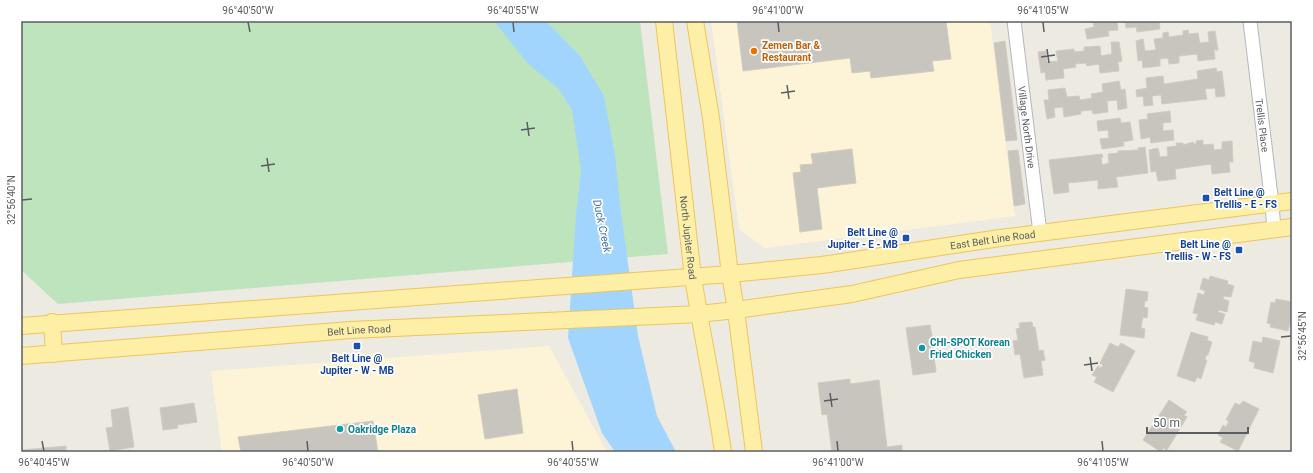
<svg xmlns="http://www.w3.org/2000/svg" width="1313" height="473" viewBox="0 0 1313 473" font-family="Roboto,sans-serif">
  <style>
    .commercial { fill: #fdf4d7 }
    .green { fill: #bee4be }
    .water { fill: #a1d5fd }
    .building { fill: #c8c5bf; stroke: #d1ccc0 }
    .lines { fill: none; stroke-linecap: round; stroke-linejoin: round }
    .minor-casing { stroke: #b4b8bc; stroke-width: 15 }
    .major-casing { stroke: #eec55a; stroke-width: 18 }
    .minor { stroke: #fff; stroke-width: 13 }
    .major { stroke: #fdefa6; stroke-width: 16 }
    .ticks { fill: none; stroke: #5a5e62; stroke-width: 1.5 }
    .food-dot { fill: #e8710a; stroke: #fff; stroke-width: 1.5 }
    .transit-dot { fill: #1a4fb4; stroke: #fff; stroke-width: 1.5 }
    .culture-dot { fill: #0f9aa8; stroke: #fff; stroke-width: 1.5 }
    .labels { text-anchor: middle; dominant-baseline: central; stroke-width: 3.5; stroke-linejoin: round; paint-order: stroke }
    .food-label { font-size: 10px; font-weight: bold; fill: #c56008; stroke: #fff; text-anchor: start }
    .street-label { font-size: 10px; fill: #5a5e62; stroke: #fff }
    .transit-label { font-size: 10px; font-weight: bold; fill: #164399; stroke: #fff; text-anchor: end }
    .culture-label { font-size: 10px; font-weight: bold; fill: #0d838f; stroke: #fff; text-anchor: start }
    .water-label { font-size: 11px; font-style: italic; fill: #4075ae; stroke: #fff }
    .neatline { fill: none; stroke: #5a5e62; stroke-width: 1.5 }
    .ticks-label { font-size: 10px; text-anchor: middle; fill: #5a5e62 }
  </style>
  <rect width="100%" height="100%" fill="#edeae2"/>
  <!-- commercial -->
  <path class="commercial" d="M711,21H990L1015,216L765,248L739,229Z
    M549,346L607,452H222L211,371Z"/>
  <!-- green -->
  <path class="green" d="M21,21H640L668,254L58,304L21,270Z"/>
  <!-- water -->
  <path class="water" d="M494,21H546L580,56L604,96L615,155L620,205L638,336L657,416L676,452H615L602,433L568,338L576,215L581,170L572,110L559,89L528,64Z"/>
  <!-- building -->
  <path class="building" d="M737,21H946L951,59L932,61L934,71L871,78L870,71L852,73L850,58L743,71Z
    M1093,21H1117L1118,30L1108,31L1109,36L1087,39L1085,29L1094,27Z
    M1125,21H1159L1160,29L1137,32L1136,27L1126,28Z
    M1188,30L1189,34L1198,33L1200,43L1209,42L1208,32L1215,31L1218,50H1214L1215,59L1198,61L1197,54L1179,56V63L1169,64L1168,58L1160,59V66L1143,68L1142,60L1138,61L1136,41L1143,39L1145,51L1156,50L1154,39L1163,38V33L1168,32L1169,37L1183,35V31Z
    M1005,41L1017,140L1006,141L994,43Z
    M1111,42H1119L1122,61L1118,62L1119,71L1100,73L1099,64L1087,66L1086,63L1075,64L1076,67L1063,69L1064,78L1046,80L1045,72L1041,73L1038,52L1046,51L1047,62L1058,61L1056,51L1074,49V52L1084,51V47L1100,46L1101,56L1112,54Z
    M1216,68L1217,72L1222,71L1225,96L1216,97L1215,88L1205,89L1207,99L1162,104L1161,95L1152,96L1153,105L1144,106L1143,96L1137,97L1136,90L1147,88L1146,78L1163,76L1164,84L1198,79L1197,71Z
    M1119,81L1121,90L1125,89L1127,108L1118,110L1117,100L1107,101L1108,112L1093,114L1092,110L1081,111V114L1064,117L1063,107L1054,108L1055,117L1047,119L1044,100H1049L1048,90L1065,88L1067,97L1079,96L1080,100L1092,98L1091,94L1103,92L1102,84Z
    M1170,111L1171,122L1163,123V131L1173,130L1174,140L1151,143L1150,137L1141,139L1139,120L1148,119L1147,114Z
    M1120,118L1121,123L1130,122L1133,140L1123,142L1124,146L1102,149L1100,139L1109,138L1108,130L1098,131L1097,121Z
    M1203,140V145L1213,144L1214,150L1222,149V142L1232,141L1233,162H1229L1230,172L1212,174L1211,164L1175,169L1176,179L1158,181L1156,171L1151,172L1149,150L1158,148L1160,157L1168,156L1167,147L1177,146L1176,143H1183V145L1193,142L1194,144H1196V141Z
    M1145,147L1148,173L1116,177L1118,187L1098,189V180L1068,183L1069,192L1054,194L1049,160L1102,154L1103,157H1101L1102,165L1109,163L1108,154L1118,153V151L1138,150V148Z
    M852,149L856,183L817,188L822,229L800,232L793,173L801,172L800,165L813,164L811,154Z
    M1018,150L1025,204L1014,206L1008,151Z
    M1210,276L1228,281L1227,284L1234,286L1231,297L1224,296L1223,299L1229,301L1227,312L1219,310L1218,312L1225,314L1222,324L1215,322L1214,325L1196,320L1198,314L1193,313L1198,293L1204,295L1205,291L1200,289L1203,278L1209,280Z
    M1126,289L1148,292L1147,301H1145L1144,307L1148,308L1147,318L1143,317L1141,328L1145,329L1144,338L1120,335Z
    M1276,299L1292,302V315L1288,331L1270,327L1271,324L1267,323L1271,302L1275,303Z
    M1032,322L1033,327H1035L1039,351L1043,350L1045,360L1041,361L1043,375L1024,378L1020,354L1015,355L1013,341L1018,340L1016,329L1020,328L1019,323Z
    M930,325L936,356H934L936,372L913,375L906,328Z
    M1191,332L1208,337L1207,340L1212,342L1208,355H1206L1205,360H1207L1201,379L1197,377L1195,382L1177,376Z
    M1263,337L1280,341L1273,373L1254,368L1255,363L1249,361L1253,341L1262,343Z
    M1110,343L1118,347L1121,343L1135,351L1113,392L1094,382L1097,377L1092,375L1098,366L1101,368L1103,365L1100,363Z
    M850,379V384L879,380L887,447L902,445V452H832L827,414L822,415L818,383Z
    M517,389L523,433L485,439L478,395Z
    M1169,400L1187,412L1184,415L1187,417L1167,450L1163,448L1161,452L1143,440Z
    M1243,401L1259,409L1238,451L1220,442L1223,438L1218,435L1223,425L1226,427L1229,421L1226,420L1235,403L1240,405Z
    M194,403L197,422L177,425L178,428L163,430L160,408Z
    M128,407L134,447L110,451L106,428L113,427L111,410Z
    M373,421L378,452H241L238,437Z
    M66,446V452H21V450Z"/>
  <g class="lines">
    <!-- minor casing -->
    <g class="minor-casing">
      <g id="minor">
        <path id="s1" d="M1014,21L1040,233"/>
        <path id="s2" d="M1250,21L1272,204L1274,230"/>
      </g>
    </g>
    <!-- major casing -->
    <g class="major-casing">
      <g id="major">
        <path id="s3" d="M664,21L693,277C702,336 715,394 723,452"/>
        <path d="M695,21L711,118L730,274L736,310L754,452"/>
        <path d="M52,322L54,354"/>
        <path id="s4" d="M21,326L730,274L822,265L1000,238L1292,201"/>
        <path id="s5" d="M21,356L351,330L699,314L736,310L852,294L959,270L1292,227"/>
      </g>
    </g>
    <!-- minor -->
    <use href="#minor" class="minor"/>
    <!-- major -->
    <use href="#major" class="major"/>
  </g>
  <!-- ticks -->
  <path class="ticks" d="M248,22L250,32M513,22L514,32M778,22L779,32M1043,22L1044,32M1047,49L1049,63M1041,57L1055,55M787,85L789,99M781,93L795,91M527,122L529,136M521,130L535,128M267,158L269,172M261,166L275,164M22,200L32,199M1281,337L1291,336M1090,357L1092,371M1084,365L1098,363M830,393L832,407M824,401L838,399M42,441L44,451M307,441L308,451M572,441L573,451M837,441L838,451M1102,441L1103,451"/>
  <!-- markers -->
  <circle class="food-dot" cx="754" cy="51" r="4"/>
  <g class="transit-dot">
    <rect x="1202" y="194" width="8" height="8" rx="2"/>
    <rect x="902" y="234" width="8" height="8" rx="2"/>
    <rect x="1235" y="246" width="8" height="8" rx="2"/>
    <rect x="353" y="342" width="8" height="8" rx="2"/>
  </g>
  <g class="culture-dot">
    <circle cx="922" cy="348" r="4"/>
    <circle cx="340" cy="429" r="4"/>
  </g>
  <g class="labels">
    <!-- food labels -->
    <g class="food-label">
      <text x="762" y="45">Zemen Bar &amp;<tspan x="762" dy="12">Restaurant</tspan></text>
    </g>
    <!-- street labels -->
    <g class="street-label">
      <text stroke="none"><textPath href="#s2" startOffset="105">Trellis Place</textPath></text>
      <text stroke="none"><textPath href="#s1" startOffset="107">Village North Drive</textPath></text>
      <text stroke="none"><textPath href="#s3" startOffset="218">North Jupiter Road</textPath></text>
      <text stroke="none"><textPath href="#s4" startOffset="976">East Belt Line Road</textPath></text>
      <text stroke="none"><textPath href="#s5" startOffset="339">Belt Line Road</textPath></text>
    </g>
    <!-- transit labels -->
    <g class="transit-label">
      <text x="1214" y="192" text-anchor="start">Belt Line @<tspan x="1214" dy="12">Trellis - E - FS</tspan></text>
      <text x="898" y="232">Belt Line @<tspan x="898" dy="12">Jupiter - E - MB</tspan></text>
      <text x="1231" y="244">Belt Line @<tspan x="1231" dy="12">Trellis - W - FS</tspan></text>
      <text x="357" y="358" text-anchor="middle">Belt Line @<tspan x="357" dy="12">Jupiter - W - MB</tspan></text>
    </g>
    <!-- culture labels -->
    <g class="culture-label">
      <text x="930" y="342">CHI-SPOT Korean<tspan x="930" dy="12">Fried Chicken</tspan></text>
      <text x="348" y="429">Oakridge Plaza</text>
    </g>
    <!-- water labels -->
    <g class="water-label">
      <text transform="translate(602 226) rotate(78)">Duck Creek</text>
    </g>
  </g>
  <!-- border -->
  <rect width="1313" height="473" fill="none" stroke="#ffffff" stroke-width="44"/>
  <!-- scale -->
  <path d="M1147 427v6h101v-6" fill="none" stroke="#5a5e62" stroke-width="2"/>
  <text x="1153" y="427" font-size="12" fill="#5a5e62" stroke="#ffffff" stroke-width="3" paint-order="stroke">50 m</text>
  <rect x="22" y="22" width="1269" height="429" class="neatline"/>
  <g class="ticks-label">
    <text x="248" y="14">96°40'50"W</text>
    <text x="513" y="14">96°40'55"W</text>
    <text x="778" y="14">96°41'00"W</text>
    <text x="1043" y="14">96°41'05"W</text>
    <text transform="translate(11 200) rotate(-90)" y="4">32°56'40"N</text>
    <text transform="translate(1302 336) rotate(-90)" y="4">32°56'45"N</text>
    <text x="44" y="466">96°40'45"W</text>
    <text x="308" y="466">96°40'50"W</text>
    <text x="573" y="466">96°40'55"W</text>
    <text x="838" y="466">96°41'00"W</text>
    <text x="1103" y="466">96°41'05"W</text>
  </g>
</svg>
